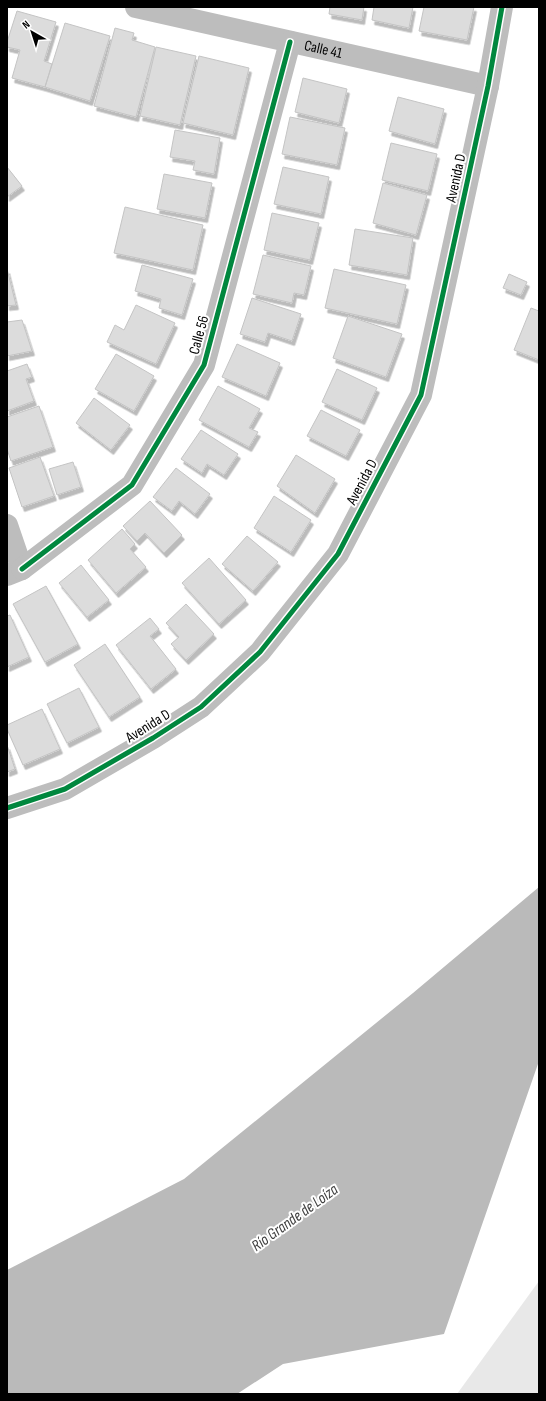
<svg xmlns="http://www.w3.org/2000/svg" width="546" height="1401" viewBox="0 0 546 1401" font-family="'Sofia Sans Condensed',sans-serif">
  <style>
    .green { fill: #e8e8e8 }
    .water { fill: #bababa }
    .building { fill: #dcdcdc; stroke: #c4c4c4; filter: url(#shadow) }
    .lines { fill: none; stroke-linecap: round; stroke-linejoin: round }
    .minor { stroke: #bdbdbd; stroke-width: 22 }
    .cycleway-casing { stroke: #fff; stroke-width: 8 }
    .cycleway { stroke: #00873e; stroke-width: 5 }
    .labels { text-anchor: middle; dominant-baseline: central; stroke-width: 4; stroke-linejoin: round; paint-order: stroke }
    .street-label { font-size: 15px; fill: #000; stroke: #fff }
    .water-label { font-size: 16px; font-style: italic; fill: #3e3e3e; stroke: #fff }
  </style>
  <defs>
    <filter id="shadow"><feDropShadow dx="2.5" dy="4.5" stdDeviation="0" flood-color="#0004"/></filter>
  </defs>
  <rect width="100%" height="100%" fill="#fff"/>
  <!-- green -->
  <path class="green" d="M539,1281V1394H457Z"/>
  <!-- water -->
  <path class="water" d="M539,887V1061L444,1334L283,1364L237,1394H7V1270L184,1179L413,993Z"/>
  <!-- building -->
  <path class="building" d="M330,7H364L362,20L329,14Z
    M374,7H413L409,28L372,20Z
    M424,7H474L467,40L419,31Z
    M17,11L56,22L44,61L52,64L45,87L12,78L20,50L7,47V42Z
    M65,23L110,36L90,101L45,87Z
    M115,28L134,33L132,40L155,47L136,117L94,106Z
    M156,47L196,56L180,125L140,116Z
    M199,56L249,68L233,135L183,123Z
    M303,78L347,89L339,123L295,112Z
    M398,97L444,109L435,144L389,131Z
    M290,117L345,128L337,165L282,154Z
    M175,130L220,138L214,174L193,170L195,161L170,157Z
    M391,143L437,154L428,191L382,180Z
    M7,167L22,186L7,197Z
    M283,167L329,177L321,214L274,204Z
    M164,174L212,183L205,218L157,209Z
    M383,183L427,195L416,235L373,223Z
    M125,207L203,225L193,270L114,253Z
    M272,213L319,223L310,260L264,250Z
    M355,229L413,238L407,275L349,265Z
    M263,255L311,266L304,295L294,293L292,303L253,294Z
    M142,265L193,279L182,315L159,308L161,299L135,291Z
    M7,269L16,305L7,306Z
    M334,269L406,285L397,324L325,308Z
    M509,274L527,282L521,295L503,288Z
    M252,298L301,314L292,341L268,333L265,342L240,334Z
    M136,305L175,323L156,364L107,342L115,325L124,330Z
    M531,308L539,311V360L514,350Z
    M348,316L402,334L386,377L333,358Z
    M22,320L32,351L7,356V322Z
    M237,344L280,363L266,396L222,377Z
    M116,354L154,376L134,411L95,389Z
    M27,364L32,377L26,379L34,401L7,411V371Z
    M337,369L377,388L362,420L322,402Z
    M218,386L260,409L249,428L258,432L249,447L199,420Z
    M94,398L130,425L111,450L76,423Z
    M39,406L53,447L11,461L7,449V417Z
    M321,410L360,430L346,456L307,436Z
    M201,430L238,454L224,475L207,464L202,473L181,459Z
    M296,455L335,479L315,513L277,486Z
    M40,457L54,496L22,507L9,468Z
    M73,462L81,487L57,495L49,469Z
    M176,468L210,494L195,514L179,501L172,511L153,497Z
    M274,496L311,520L291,552L254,528Z
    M150,501L182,535L164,553L145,533L137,541L123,526Z
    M122,529L135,544L130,549L146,567L116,593L88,560Z
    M247,536L278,562L253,591L222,564Z
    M209,558L246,600L219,624L182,583Z
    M81,565L109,600L87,617L59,583Z
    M46,586L78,644L45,662L13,604Z
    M186,604L214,634L186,660L171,644L179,637L166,623Z
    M10,615L29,657L7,667V616Z
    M150,618L159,629L150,636L176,669L151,689L116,645Z
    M105,644L140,697L109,717L74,665Z
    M79,688L99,727L67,743L47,704Z
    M42,709L60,749L23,765L7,729V725Z
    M7,745L15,769L7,772Z"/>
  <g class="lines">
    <!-- minor -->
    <g class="minor">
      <path id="s1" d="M136,7L488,86"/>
      <path d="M7,525L22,569L7,575"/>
      <path d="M22,569L132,485L204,365L290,42"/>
      <path d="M7,808L65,789L153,738L201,707L260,652L338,554L421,395L488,86L502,7"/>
    </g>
    <!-- cycleway casing -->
    <g class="cycleway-casing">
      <path id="cycleway" d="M22,569L132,485L204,365L290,42
        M7,808L65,789L153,738L201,707L260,652L338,554L421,395L488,86L502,7"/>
    </g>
    <!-- cycleway -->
    <use href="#cycleway" class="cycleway"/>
  </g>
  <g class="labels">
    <!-- street labels -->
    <g class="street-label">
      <text stroke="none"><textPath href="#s1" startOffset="192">Calle 41</textPath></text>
      <text transform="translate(456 178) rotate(-78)">Avenida D</text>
      <text transform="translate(199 335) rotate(-75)">Calle 56</text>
      <text transform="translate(362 482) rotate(-62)">Avenida D</text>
      <text transform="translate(148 726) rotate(-32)">Avenida D</text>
    </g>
    <!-- water labels -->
    <g class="water-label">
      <text transform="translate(295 1218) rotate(-36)">Río Grande de Loíza</text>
    </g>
  </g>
  <!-- border -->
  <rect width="546" height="1401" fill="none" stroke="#000000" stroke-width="16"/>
  <!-- north arrow -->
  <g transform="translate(32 32) rotate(321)" stroke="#ffffff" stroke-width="3" paint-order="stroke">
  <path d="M0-3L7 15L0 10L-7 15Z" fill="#000000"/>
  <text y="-6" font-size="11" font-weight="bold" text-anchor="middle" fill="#000000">N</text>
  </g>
</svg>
